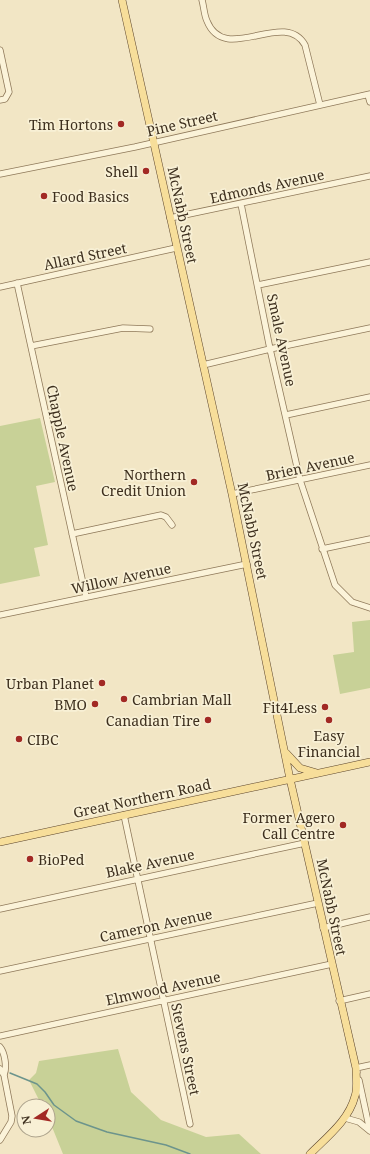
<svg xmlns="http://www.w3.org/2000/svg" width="370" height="1154" viewBox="0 0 370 1154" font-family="'Noto Serif',serif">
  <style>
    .green { fill: #c8d197 }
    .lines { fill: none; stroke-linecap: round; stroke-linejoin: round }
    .stream { stroke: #6c948c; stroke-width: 1.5 }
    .minor-casing { stroke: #8e7859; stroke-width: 7 }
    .major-casing { stroke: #5c452d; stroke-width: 8 }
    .minor { stroke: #fbf3d9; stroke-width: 5.5 }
    .major { stroke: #f7de9a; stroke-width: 7 }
    .poi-dot { fill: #a22924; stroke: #f8f0d5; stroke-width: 1.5 }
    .labels { text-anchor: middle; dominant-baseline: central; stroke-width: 3.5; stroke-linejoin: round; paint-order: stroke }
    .street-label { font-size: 14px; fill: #3d2f1e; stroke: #f8f0d5 }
    .poi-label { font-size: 14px; fill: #3d2f1e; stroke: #f8f0d5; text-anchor: end }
  </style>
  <rect width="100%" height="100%" fill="#f2e6c5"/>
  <!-- green -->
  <path class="green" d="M40,418L55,482L36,486L48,545L34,548L40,576L0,584V426Z
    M370,620V688L340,694L333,655L354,652L352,622Z
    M118,1049L131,1092L161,1120L206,1137L239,1134L261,1154H63L48,1117V1106H42L29,1080L36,1073L39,1061Z"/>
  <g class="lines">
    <!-- stream -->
    <path class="stream" d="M10,1073L37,1084L45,1092L54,1105L76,1121L107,1132L166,1145L190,1154"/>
    <!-- minor casing -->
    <g class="minor-casing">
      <path id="minor" d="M202,0C204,7 204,15 207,21C225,66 284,8 305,45L320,105
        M0,50L9,92L5,99L0,100
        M368,95L370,102
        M0,174L135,147L370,94
        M241,204L270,349L300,480L335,585L352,602L370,608
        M170,218L370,176
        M17,283L86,597
        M258,285L370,262
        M0,287L176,248
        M31,346L123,328L150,329
        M203,365L270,349L370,328
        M286,415L370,397
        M232,494L370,465
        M72,534L161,515L166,517L172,525
        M322,549L370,539
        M0,615L247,564
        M124,815L190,1124
        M0,909L305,843
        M323,928L370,917
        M0,971L318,903
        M339,1001L370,994
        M0,1036L332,964
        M0,1047C5,1053 7,1067 4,1075L0,1069
        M357,1072L356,1068L370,1065
        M359,1080L370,1131
        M345,1118L359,1122L370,1131
        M0,1140L11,1122L12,1116L4,1075"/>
    </g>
    <!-- major casing -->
    <g class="major-casing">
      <path id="major" d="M122,0L232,494L290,779L356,1068C356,1077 358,1088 355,1096C349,1120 327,1137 310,1154
        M286,753L300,768L317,773
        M0,842L370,762"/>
    </g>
    <!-- minor -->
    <use href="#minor" class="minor"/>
    <!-- major -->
    <use href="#major" class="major"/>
  </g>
  <!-- markers -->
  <g class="poi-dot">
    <circle cx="121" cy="124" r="4"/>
    <circle cx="146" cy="171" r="4"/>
    <circle cx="44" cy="196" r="4"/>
    <circle cx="194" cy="482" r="4"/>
    <circle cx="102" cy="683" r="4"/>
    <circle cx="124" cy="699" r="4"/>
    <circle cx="95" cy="704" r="4"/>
    <circle cx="325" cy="707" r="4"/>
    <circle cx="208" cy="720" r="4"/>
    <circle cx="329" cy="720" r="4"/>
    <circle cx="19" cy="739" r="4"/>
    <circle cx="343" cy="825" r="4"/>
    <circle cx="30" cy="859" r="4"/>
  </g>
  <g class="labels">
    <!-- street labels -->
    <g class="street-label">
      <text transform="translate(182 123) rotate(-13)">Pine Street</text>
      <text transform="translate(267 186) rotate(-12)">Edmonds Avenue</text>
      <text transform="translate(183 215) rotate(78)">McNabb Street</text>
      <text transform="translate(85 256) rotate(-12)">Allard Street</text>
      <text transform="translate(282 340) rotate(78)">Smale Avenue</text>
      <text transform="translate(63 438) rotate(78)">Chapple Avenue</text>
      <text transform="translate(310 466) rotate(-12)">Brien Avenue</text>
      <text transform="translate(253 531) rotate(78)">McNabb Street</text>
      <text transform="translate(121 578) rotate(-12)">Willow Avenue</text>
      <text transform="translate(142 798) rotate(-12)">Great Northern Road</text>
      <text transform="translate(150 863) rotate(-12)">Blake Avenue</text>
      <text transform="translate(332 907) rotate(78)">McNabb Street</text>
      <text transform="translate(156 925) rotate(-12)">Cameron Avenue</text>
      <text transform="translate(163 988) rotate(-12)">Elmwood Avenue</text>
      <text transform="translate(186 1049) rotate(78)">Stevens Street</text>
    </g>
    <!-- poi labels -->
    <g class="poi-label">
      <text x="113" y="124">Tim Hortons</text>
      <text x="138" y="171">Shell</text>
      <text x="52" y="196" text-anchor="start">Food Basics</text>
      <text x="186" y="474">Northern<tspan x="186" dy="16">Credit Union</tspan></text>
      <text x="94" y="683">Urban Planet</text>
      <text x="132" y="699" text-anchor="start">Cambrian Mall</text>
      <text x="87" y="704">BMO</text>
      <text x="317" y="707">Fit4Less</text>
      <text x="200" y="720">Canadian Tire</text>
      <text x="329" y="735" text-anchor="middle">Easy<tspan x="329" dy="16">Financial</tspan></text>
      <text x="27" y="739" text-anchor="start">CIBC</text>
      <text x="335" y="817">Former Agero<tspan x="335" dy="16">Call Centre</tspan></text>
      <text x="38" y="859" text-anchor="start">BioPed</text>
    </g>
  </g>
  <!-- north arrow -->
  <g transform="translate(36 1118) rotate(258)"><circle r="19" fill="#f8f0d5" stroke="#ada38c"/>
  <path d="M0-3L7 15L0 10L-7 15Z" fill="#a22924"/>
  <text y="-6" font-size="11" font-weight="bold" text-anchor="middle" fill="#3d2f1e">N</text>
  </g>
</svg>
